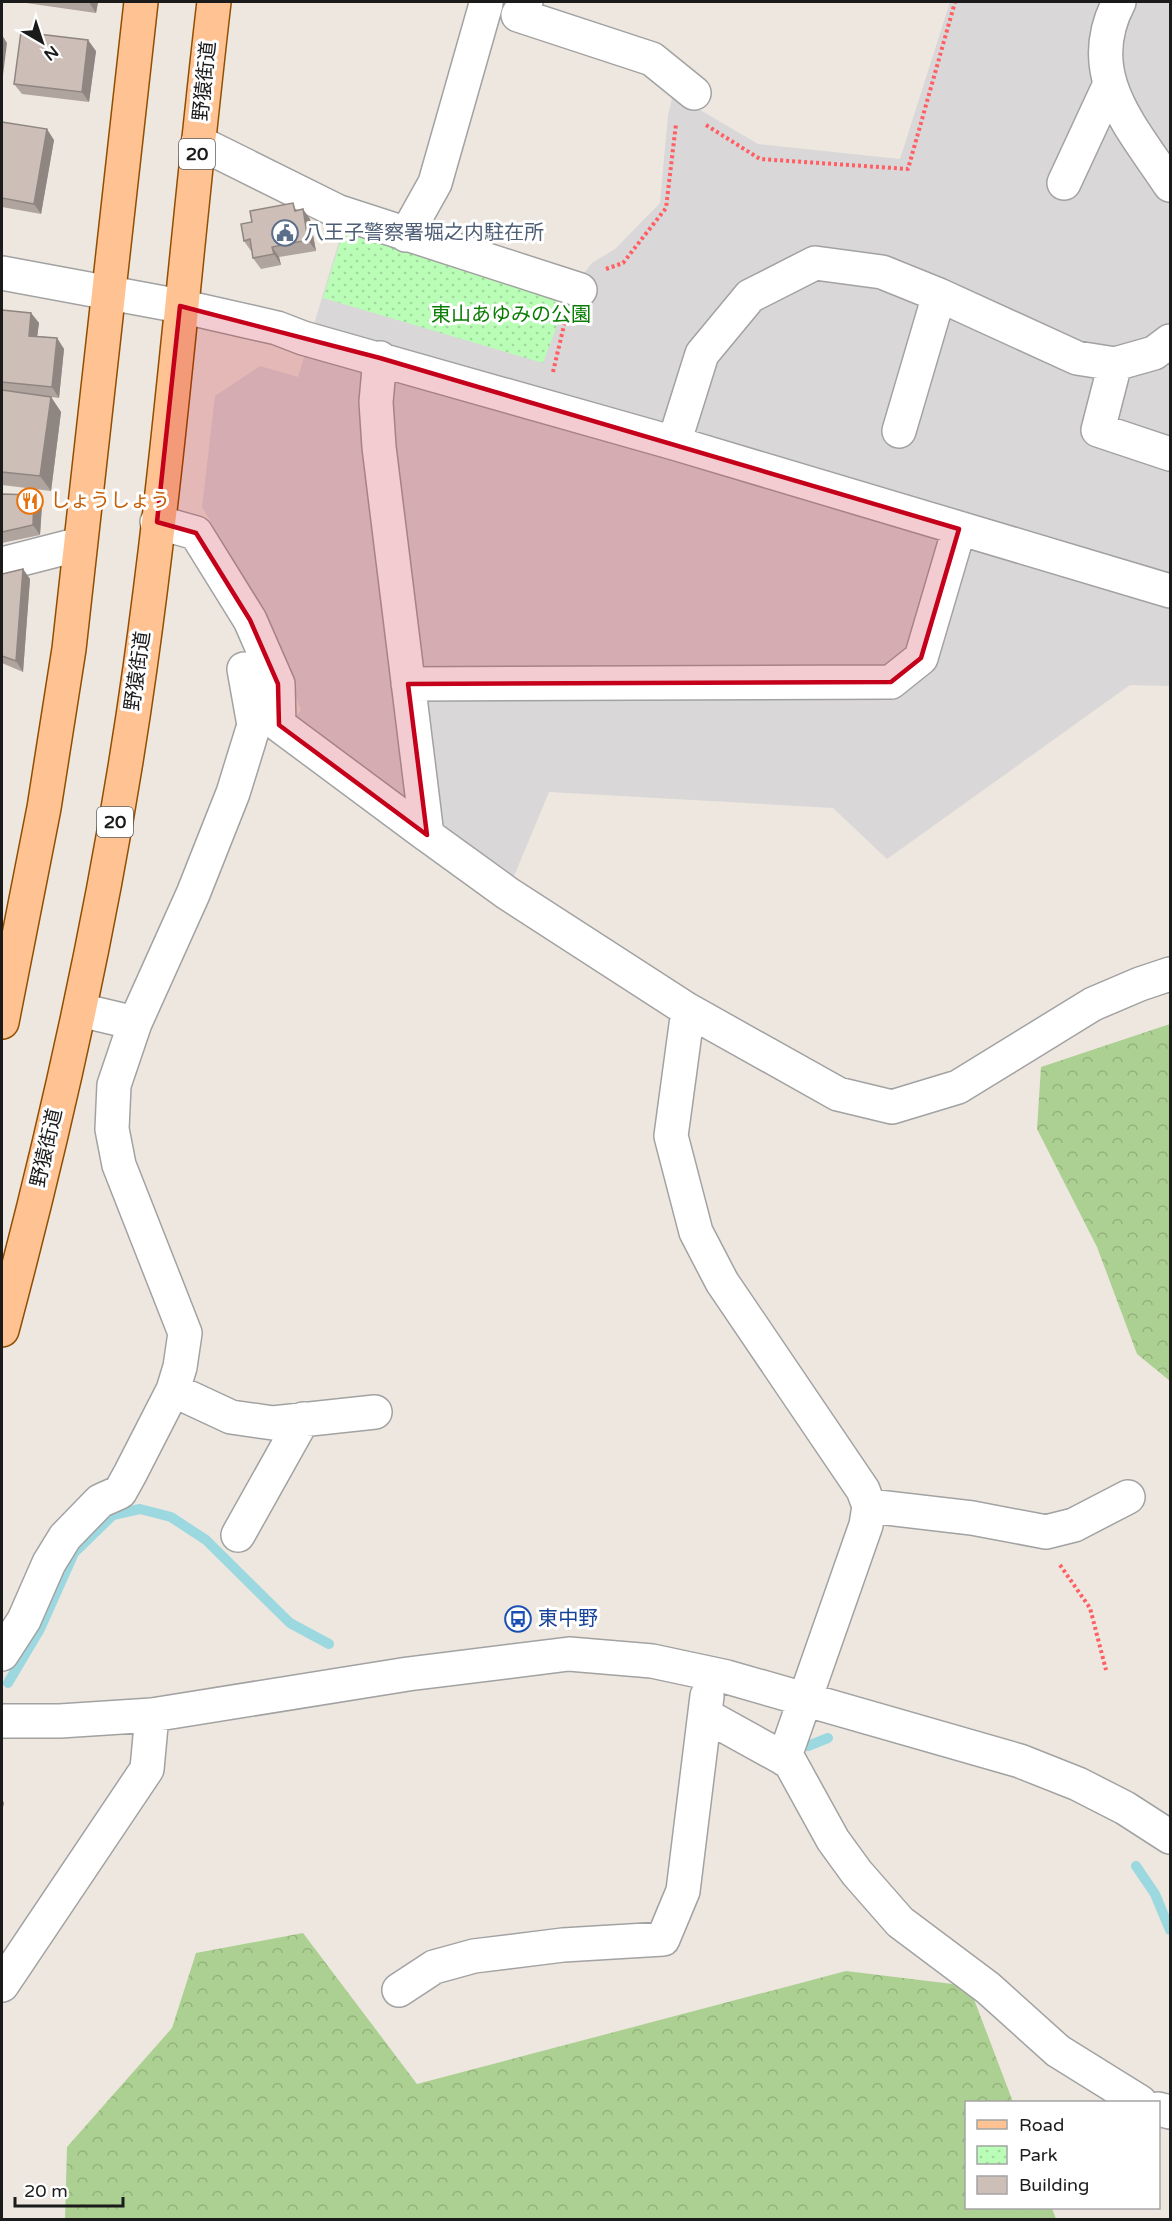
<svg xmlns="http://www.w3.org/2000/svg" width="1172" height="2221" viewBox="0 0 1172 2221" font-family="'Varela Round','Noto Sans JP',sans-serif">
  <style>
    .residential { fill: #d9d7d8 }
    .forest { fill: url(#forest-crowns) }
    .park { fill: url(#park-dots) }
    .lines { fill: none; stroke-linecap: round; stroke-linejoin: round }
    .stream { stroke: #9cd8df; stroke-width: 10 }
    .minor-casing { stroke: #a2a2a2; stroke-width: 36 }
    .major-casing { stroke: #914e00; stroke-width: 36 }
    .path { stroke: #ff5e63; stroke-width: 4; stroke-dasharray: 3 3; stroke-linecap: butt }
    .minor { stroke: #fff; stroke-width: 33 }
    .major { stroke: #ffc292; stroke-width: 33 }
    .wall { fill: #b0a49e }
    .shaded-wall { fill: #908681 }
    .building { fill: #cdbfb8; stroke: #908681; stroke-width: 1.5 }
    .marked { fill: #c5001a; fill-opacity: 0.2; stroke: #c5001a; stroke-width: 4.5; stroke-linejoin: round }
    .labels { text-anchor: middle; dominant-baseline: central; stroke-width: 6; stroke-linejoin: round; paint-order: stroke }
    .shield { fill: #fff; stroke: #5f5f5f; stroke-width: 1.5 }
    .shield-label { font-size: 18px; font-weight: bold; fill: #1b1b1b }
    .street-label { font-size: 20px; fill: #1b1b1b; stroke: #fff }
    .service-label { font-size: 20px; fill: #4e5e75; stroke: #fff; text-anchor: start }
    .park-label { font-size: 20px; fill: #0a7d04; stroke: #fff }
    .food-label { font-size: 20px; fill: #c56008; stroke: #fff; text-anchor: start }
    .transit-label { font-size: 20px; fill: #164399; stroke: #fff; text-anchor: start }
  </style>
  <defs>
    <pattern id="forest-crowns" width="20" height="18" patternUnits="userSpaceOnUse" patternTransform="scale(1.5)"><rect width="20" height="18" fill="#acd091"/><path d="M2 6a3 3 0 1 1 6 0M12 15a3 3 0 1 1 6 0" fill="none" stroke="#93b27c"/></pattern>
    <pattern id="park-dots" width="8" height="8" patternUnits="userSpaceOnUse" patternTransform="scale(1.5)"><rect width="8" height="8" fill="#bafdb7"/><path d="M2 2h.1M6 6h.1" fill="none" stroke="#9fd89d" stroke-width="1.8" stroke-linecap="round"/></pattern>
  </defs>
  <rect width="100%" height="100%" fill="#ede7df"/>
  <!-- residential -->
  <path class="residential" d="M950,2H1170V686L1130,685L887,859L833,808L549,792L507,893L292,721L301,710L259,604L202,507L215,396L260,366L298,377L344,225L570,291L592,263L615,249L660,203L668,115L673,94L758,144L900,159Z"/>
  <!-- forest -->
  <path class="forest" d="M1170,1024V1381L1137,1354L1097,1247L1037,1129L1041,1067Z
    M303,1933L417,2084L846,1971L969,1986L1013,2102H966V2208H1052L1056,2219L65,2220L67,2147L172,2028L196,1953Z"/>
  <!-- park -->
  <path class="park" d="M344,229L569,293L543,363L323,298Z"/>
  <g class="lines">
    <!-- stream -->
    <path class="stream" d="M8,1683L40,1629L74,1553L113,1515L140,1509L171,1517L206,1540L290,1623L329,1644
      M794,1743L808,1746L828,1738
      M1136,1866L1155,1894L1170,1930"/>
    <!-- minor casing -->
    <g class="minor-casing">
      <path id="minor" d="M526,2L518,15L652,59L694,93
        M1119,2C1081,74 1131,126 1170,185
        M198,142L339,212L580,290
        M1064,183L1109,86
        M406,235L435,183L486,4
        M2,273L180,306L277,328L303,338L674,443L1170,591
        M1115,364L1098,430L1170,454
        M899,431L939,295
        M674,443L702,354L750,296L815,263L882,272L939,295L1077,358L1115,364L1154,353L1170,341
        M157,522L196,533L250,620L278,684L279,725L427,835L379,447L376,402L380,358
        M2,564L80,544
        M408,684L891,682L921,658L959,529
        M427,835L507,893L688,1010L838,1094L892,1107L958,1087L1093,1004L1140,984L1170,974
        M80,1010L135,1023
        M688,1010L671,1136L696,1232L722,1282L863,1490L869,1506L866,1525L784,1759
        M173,1390L231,1417L273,1423L375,1412
        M869,1506L972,1518L1046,1532L1074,1525L1128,1497
        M238,1535L303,1419
        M2,1654L24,1620L49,1563L65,1537L100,1501L120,1492L130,1474L173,1390L180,1367L185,1333L119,1165L112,1129L114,1085L135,1023L193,894L233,793L254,725L244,669
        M705,1715L790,1762L833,1840L857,1873L900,1922L988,1988L1058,2051L1140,2102
        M2,1721H60L152,1715L408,1674L569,1654L652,1661L727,1677L1020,1761L1078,1784L1125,1808L1170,1837
        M2,1985L147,1769L152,1715
        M399,1990L434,1967L474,1956L563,1945L663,1939L683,1891L707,1696
        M1158,2109L1170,2112"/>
    </g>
    <!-- major casing -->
    <g class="major-casing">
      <path id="major" d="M2,1022L44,808L69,649L141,2
        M2,1330C60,1113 109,891 140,668C171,447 188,223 214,2"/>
    </g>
    <!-- path -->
    <path class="path" d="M706,125L760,159L908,169L955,2
      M606,269L623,263L666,208L676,124
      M553,372L565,321
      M1060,1565L1090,1608L1106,1670"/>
    <!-- minor -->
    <use href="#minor" class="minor"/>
    <!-- major -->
    <use href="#major" class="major"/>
  </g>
  <!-- wall -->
  <path class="wall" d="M19,2H98L96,13Z
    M96,51L89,102L22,94L14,84Z
    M2,122L54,140L41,214L2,207Z
    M298,210L310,219L316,251L279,257L281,265L261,269L253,258L252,251H251L244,241Z
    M2,310L31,313L39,323L37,336L57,338L64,349L59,398L51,397L61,412L51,491L2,485Z
    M2,494L34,495L42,505L40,535L2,543Z
    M23,569L30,579L23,672L2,663V574Z"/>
  <!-- shaded-wall -->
  <path class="shaded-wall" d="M89,2H98L96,13Z
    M2,35L7,43L2,83Z
    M88,40L96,51L89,102L82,92Z
    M47,129L54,140L41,214L34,204Z
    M303,209L310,219L316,251L308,240Z
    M272,247L279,257L281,265L274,254Z
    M31,313L39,323L36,346L29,336Z
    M57,338L64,349L59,398L52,387Z
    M51,397L61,412L51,491L40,476Z
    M34,495L42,505L40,535L33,525Z
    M23,569L30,579L23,672L16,661Z
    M2,1799L4,1803L2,1812Z"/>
  <!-- building -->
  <path class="building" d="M21,32L88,40L82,92L14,84Z
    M2,122L47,129L34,204L2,198Z
    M293,203L295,211L303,209L308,240L272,247L274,254L253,258L250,239L244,241L241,224L252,222L250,211Z
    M2,310L31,313L29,336L57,338L52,387L2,382Z
    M2,390L51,397L40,476L2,472Z
    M2,494L34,495L33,525L2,532Z
    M23,569L16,661L2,656V574Z"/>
  <!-- marked area -->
  <path class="marked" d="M180,306L380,358L959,529L921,658L891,682L408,684L427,835L279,725L278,684L250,620L196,533L157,522Z"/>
  <!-- icons -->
  <defs>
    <g id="civic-ring" transform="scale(1.35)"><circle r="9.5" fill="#fff" stroke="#5c6f8a" stroke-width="1.5"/><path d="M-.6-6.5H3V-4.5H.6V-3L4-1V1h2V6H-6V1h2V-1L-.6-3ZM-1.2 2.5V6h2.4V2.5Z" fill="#5c6f8a"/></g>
    <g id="restaurant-ring" transform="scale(1.35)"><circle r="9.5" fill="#fff" stroke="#e8710a" stroke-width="1.5"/><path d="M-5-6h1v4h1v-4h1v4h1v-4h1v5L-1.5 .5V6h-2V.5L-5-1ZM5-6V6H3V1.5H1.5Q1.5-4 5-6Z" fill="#e8710a"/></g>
    <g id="bus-ring" transform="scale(1.35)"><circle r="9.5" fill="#fff" stroke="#1a4fb4" stroke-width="1.5"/><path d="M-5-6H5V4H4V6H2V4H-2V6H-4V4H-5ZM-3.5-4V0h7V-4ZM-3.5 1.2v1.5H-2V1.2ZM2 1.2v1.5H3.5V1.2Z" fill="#1a4fb4"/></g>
  </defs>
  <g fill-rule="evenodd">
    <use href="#civic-ring" x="285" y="233"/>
    <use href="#restaurant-ring" x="30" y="501"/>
    <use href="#bus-ring" x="518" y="1619"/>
  </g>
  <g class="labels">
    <!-- shield labels -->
    <g class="shield">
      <rect x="179" y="139" width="36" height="30" rx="4.5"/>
      <rect x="97" y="807" width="36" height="30" rx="4.5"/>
    </g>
    <g class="shield-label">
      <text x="197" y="154">20</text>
      <text x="115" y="822">20</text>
    </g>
    <!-- street labels -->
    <g class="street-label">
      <text transform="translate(205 81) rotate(-84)">野猿街道</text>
      <text transform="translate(138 671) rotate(-82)">野猿街道</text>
      <text transform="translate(47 1148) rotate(-77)">野猿街道</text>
    </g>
    <!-- service labels -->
    <g class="service-label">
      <text x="304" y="233">八王子警察署堀之内駐在所</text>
    </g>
    <!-- park labels -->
    <g class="park-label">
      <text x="511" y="315">東山あゆみの公園</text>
    </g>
    <!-- food labels -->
    <g class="food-label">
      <text x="50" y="501">しょうしょう</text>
    </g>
    <!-- transit labels -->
    <g class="transit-label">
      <text x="538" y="1619">東中野</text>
    </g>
  </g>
  <!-- border -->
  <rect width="1172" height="2221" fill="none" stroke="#1b1b1b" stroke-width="6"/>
  <!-- legend -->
  <rect x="965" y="2101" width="195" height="108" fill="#ffffff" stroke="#a4a4a4" stroke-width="1.5"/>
  <rect x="977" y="2120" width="30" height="9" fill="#ffc292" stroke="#a4a4a4" stroke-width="1.5"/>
  <text x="1019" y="2131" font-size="18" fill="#1b1b1b">Road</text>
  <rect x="977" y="2146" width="30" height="18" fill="url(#park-dots)" stroke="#a4a4a4" stroke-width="1.5"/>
  <text x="1019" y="2161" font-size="18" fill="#1b1b1b">Park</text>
  <rect x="977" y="2176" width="30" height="18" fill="#cdbfb8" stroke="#a4a4a4" stroke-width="1.5"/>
  <text x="1019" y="2191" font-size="18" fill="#1b1b1b">Building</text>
  <!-- north arrow -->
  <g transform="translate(42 42) rotate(141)" stroke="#ffffff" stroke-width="4.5" paint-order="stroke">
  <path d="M0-4.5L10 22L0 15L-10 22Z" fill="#1b1b1b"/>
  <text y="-9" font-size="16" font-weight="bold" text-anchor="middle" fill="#1b1b1b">N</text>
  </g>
  <!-- scale -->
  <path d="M15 2197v9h108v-9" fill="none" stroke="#1b1b1b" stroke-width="3"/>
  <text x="24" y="2197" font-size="18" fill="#1b1b1b" stroke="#ffffff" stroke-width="4.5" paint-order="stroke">20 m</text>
</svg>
